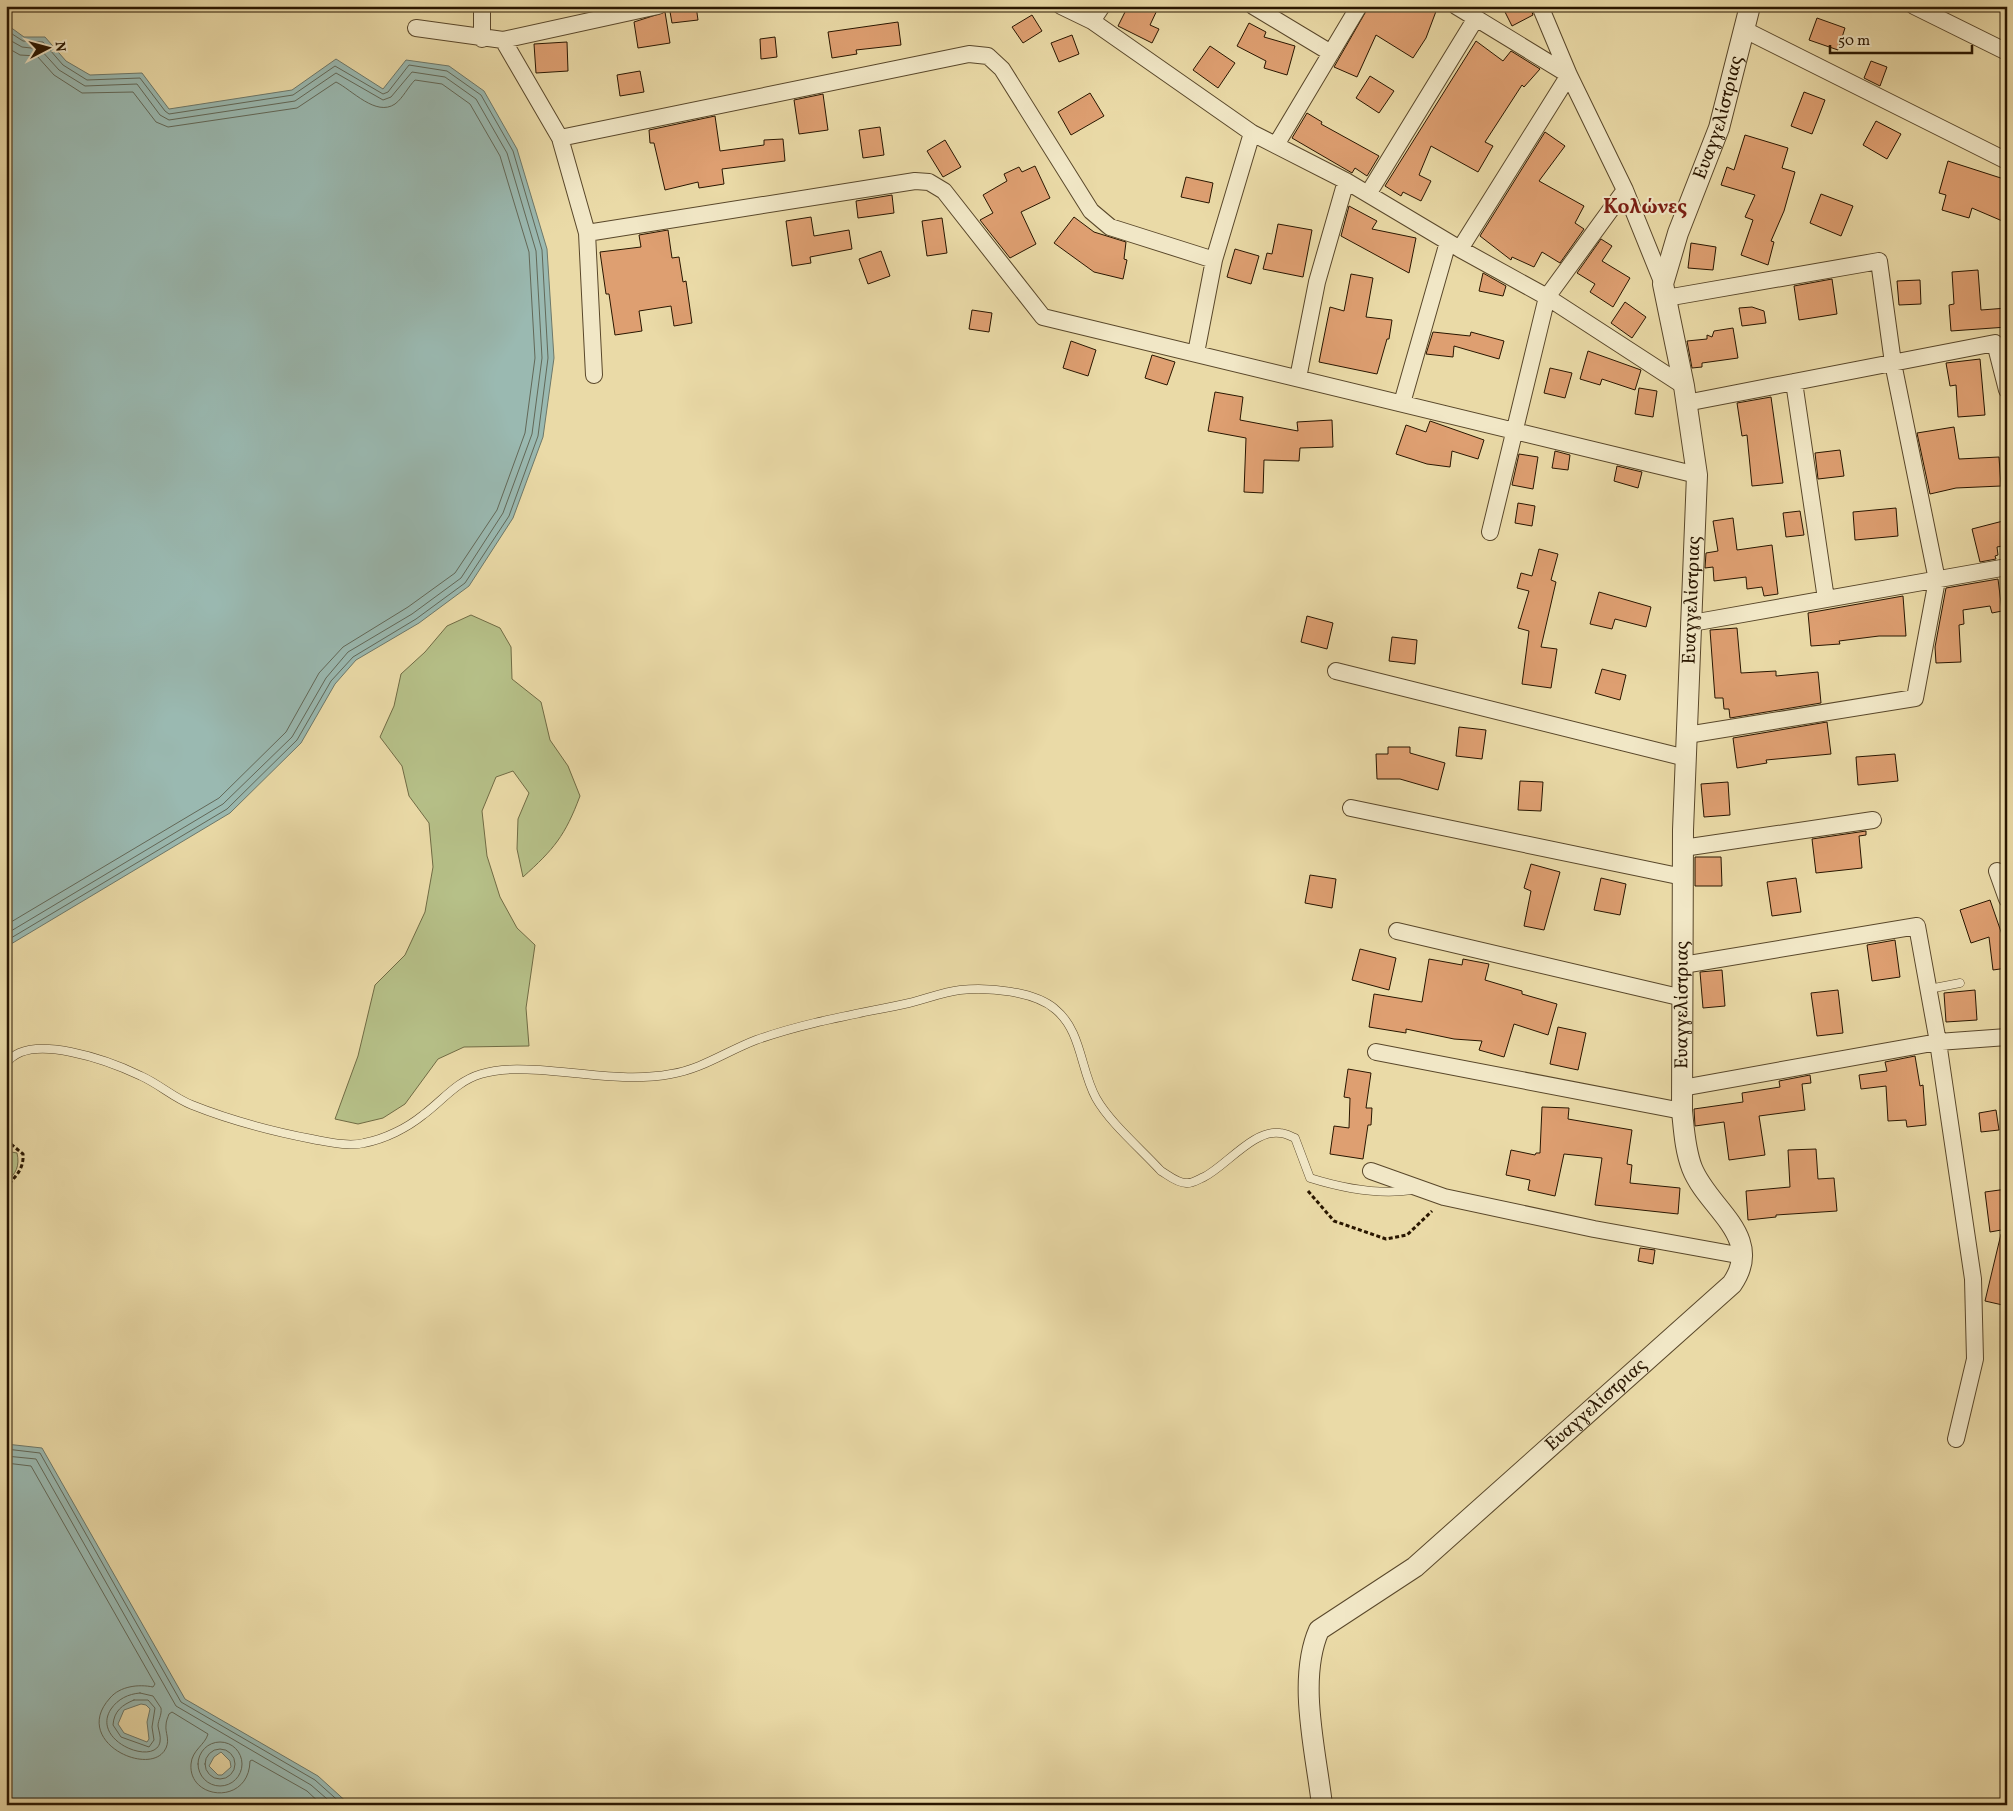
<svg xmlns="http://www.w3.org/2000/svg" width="2013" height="1811" viewBox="0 0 2013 1811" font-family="Vollkorn,serif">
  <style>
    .green { fill: #b6c088; stroke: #706b44 }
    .water { fill: #9ab9b1; stroke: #6d786a; fill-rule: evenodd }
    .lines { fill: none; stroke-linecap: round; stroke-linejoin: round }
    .shore { stroke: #626858; stroke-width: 1 }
    .building { fill: #de9f71; stroke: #291600 }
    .service-casing { stroke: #59472a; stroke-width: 9 }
    .minor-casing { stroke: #59472a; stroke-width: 18 }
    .tertiary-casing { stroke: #59472a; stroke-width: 22 }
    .path { stroke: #291600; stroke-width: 3; stroke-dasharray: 4 2.5; stroke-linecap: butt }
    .service { stroke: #f1e7c6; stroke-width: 8 }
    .minor { stroke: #f1e7c6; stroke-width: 16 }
    .tertiary { stroke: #f1e7c6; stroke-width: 20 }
    .labels { text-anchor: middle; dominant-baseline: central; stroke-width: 4; stroke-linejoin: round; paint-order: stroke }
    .street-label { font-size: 19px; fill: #291600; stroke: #f1e7c6 }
    .quarter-label { font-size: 21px; font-weight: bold; fill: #7a1f14; stroke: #f1e7c6 }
  </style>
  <rect width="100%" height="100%" fill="#eadaa7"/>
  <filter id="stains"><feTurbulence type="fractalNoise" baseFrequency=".004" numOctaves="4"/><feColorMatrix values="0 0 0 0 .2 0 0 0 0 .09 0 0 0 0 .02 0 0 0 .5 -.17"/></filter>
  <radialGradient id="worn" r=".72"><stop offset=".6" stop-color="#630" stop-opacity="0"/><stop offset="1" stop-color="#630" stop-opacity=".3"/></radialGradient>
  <!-- green -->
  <path class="green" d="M471,615L500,628L511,647L512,679L541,702L550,740L568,766L580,796C565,836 554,849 523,877L517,849L518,819L529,793L513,771L496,777L482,811L487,856L500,897L517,928L535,945L526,1008L529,1046L464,1047L438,1059L405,1104L383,1118L358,1124L335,1119L358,1056L375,985L405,955L425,912L433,867L429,823L409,796L402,766L380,737L394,706L401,674L425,652L447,626Z
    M6,1151L17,1153C20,1166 16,1174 6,1182Z"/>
  <!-- water -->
  <path class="water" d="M6,24L24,37H45L66,61L90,75L142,73L169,109L292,90L336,59L383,89L406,60L449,66L484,91L517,149L547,249L554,358L543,437L513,518L469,586L419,623L356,660L335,684L301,743L230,813L6,947Z
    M6,1444L42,1448L185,1699L318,1776L350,1805H6ZM141,1704L146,1705L150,1709L147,1722L149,1739L147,1742L124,1733L118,1724L124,1710ZM221,1752L230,1761L231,1767L222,1775H218L209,1766L214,1757Z"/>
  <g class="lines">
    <!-- shore -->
    <path class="shore" d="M6,30L23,41L43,42L63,65L87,80L140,78L165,111L169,114L293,95L335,66L383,94L388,92L409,65L447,71L481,95L513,151L542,250L548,358L538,436L509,516L465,583L416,619L353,657L331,681L297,740L227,809L6,941
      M6,38L22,47L40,49L59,70L85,86L137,84L160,115L169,120L295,101L336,73L383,100L391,97L412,72L445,77L476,99L507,153L536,251L542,358L532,434L503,513L461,578L412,614L348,652L326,678L292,737L223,804L6,934
      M6,47L20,55L37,56L54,75L82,93L133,92L156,122L168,127L297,108L336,82C352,90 376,117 395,104C403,98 408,87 415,80L442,84L470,104L500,156L529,252L535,358L525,433L497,510L455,573L408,607L343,647L319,673L286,732L219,798L6,925
      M6,1449L40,1453L181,1702L315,1780L343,1805
      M6,1456L36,1459L176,1706L311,1785L334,1805
      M6,1463L31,1466L155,1684L153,1687C139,1684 120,1686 110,1698C70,1742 152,1779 166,1748C170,1739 165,1733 166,1725C166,1721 168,1717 169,1714L172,1712L208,1734C205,1745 192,1750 191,1764C188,1800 249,1806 250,1761L252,1760L307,1791L322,1805
      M140,1693L153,1696L161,1708C162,1715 158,1720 158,1726C159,1732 161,1736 160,1742C155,1767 90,1741 111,1709C118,1699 128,1694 140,1693Z
      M134,1700H148L155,1708L152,1727L154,1740L149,1747L121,1737L113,1725C114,1711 122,1705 134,1700Z
      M198 1764a22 22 0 1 1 44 0a22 22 0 1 1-44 0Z
      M205 1764a15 15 0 1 1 30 0a15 15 0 1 1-30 0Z"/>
  </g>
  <!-- building -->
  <path class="building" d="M669,6H696L698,20L672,23Z
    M1128,6H1159L1150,25L1159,29L1152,43L1118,26Z
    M1369,6H1438L1426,38L1413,58L1376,35L1357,77L1334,67Z
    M1502,6H1530L1533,15L1512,26Z
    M665,12L670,43L638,48L634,22Z
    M1032,15L1042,31L1023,43L1012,27Z
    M1817,18L1845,28L1838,50L1809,40Z
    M898,22L901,45L856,50L857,54L832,58L828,32Z
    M1249,23L1266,32L1264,37L1295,46L1287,75L1264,68L1266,61L1237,46Z
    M1072,35L1079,54L1059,62L1051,43Z
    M775,37L777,57L761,59L760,39Z
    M1476,41L1503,61L1511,51L1540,69L1524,87L1522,85L1485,142L1493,146L1478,172L1431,146L1419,175L1431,181L1421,201L1403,192L1401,196L1385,186Z
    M567,42L568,71L536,73L534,44Z
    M1210,46L1235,63L1218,88L1193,70Z
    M1871,61L1887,67L1880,86L1864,78Z
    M640,71L644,92L620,96L617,75Z
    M1370,76L1394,91L1379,113L1356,98Z
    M1804,92L1825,100L1812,134L1791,126Z
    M1090,93L1104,116L1071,135L1058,112Z
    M823,94L828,130L799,134L794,100Z
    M1307,113L1322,122L1321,124L1379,156L1367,176L1355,168L1352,173L1292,138Z
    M715,116L720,151L764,145V140L783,139L785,161L722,169L724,184L699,188L698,182L665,190L654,143H650L649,130Z
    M1876,121L1901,134L1887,159L1863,145Z
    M880,127L884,155L863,158L859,130Z
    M1545,132L1565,146L1539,181L1584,206L1575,223L1584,229L1560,263L1542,252L1534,267L1512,257L1511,260L1480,236Z
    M1745,135L1788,148L1782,168L1795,172L1784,211L1771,241L1774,242L1768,265L1741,255L1753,220L1745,217L1755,195L1721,185L1727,167L1734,170Z
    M945,140L961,167L943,177L927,151Z
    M1948,161L2007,180V223L1972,208L1969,218L1942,210L1946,195L1939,193Z
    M1035,166L1050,198L1021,212L1036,244L1010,258L980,220L993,213L983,195L1007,181L1004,174L1019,167L1022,172Z
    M1186,177L1213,183L1209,203L1181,197Z
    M1821,194L1853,206L1841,236L1810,223Z
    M892,195L894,213L858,218L856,201Z
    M1349,206L1377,221L1372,229L1416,238L1409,273L1341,236Z
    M811,217L814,236L849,230L852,249L810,257L811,263L792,266L786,221Z
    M1074,217L1094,232L1126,242L1124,259L1127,260L1123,279L1094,272L1054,243Z
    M942,218L947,253L927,256L922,221Z
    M1278,224L1312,230L1303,277L1263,269L1267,253L1272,254Z
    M668,230L672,258L679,257L683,282L686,281L692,323L674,326L671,306L639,311L642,331L615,335L609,294H606L600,252L641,247L639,235Z
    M1601,239L1612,246L1602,261L1630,278L1613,307L1590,292L1595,284L1577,273Z
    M1691,243L1716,247L1713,270L1688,268Z
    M1235,249L1259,256L1251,284L1227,277Z
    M881,251L890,276L868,284L859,259Z
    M1978,270L1981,310L2007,308V327L1951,331L1949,305L1954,304L1952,272Z
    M1483,273L1506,286L1503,296L1479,291Z
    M1351,274L1373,278L1366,317L1392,320L1389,339H1387L1377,374L1319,362L1330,307L1344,311Z
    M1832,279L1837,314L1799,320L1794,286Z
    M1920,280L1921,304L1899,305L1897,281Z
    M1625,302L1646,317L1632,338L1611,323Z
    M1752,307L1764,311L1766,323L1742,326L1739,308Z
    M972,310L992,313L989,332L969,329Z
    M1733,328L1738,358L1702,363V367L1692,368L1687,341L1707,339V335L1712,337L1714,331Z
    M1433,332L1470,336L1471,332L1504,341L1499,359L1454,346L1453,357L1426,354Z
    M1071,341L1096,350L1088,376L1063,368Z
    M1588,351L1641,370L1635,390L1602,379L1600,385L1580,379Z
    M1152,355L1175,362L1167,385L1145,378Z
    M1980,359L1985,415L1958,417L1956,385L1950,386L1946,363Z
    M1550,368L1572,373L1565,398L1544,393Z
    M1639,388L1657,391L1653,417L1635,414Z
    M1215,392L1243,397L1240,420L1298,431L1297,422L1332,420L1333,447L1300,448L1299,461L1264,460L1263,493L1244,492L1246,438L1208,431Z
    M1771,397L1783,483L1752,486L1747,435L1742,436L1737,403Z
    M1430,421L1484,440L1478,459L1452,451L1450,467L1427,464L1396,454L1406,425L1426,432Z
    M1954,427L1959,459L1999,457L2001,486L1956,488L1930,494L1917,433Z
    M1840,450L1844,476L1818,479L1815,453Z
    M1555,451L1570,455L1568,470L1552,468Z
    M1519,454L1538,457L1533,489L1512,485Z
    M1617,466L1642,472L1638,488L1614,481Z
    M1518,503L1535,506L1532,526L1515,523Z
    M1896,508L1898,536L1855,540L1853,512Z
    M1800,511L1804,535L1786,537L1783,513Z
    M1733,518L1737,550L1772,545L1778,594L1764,596L1762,587L1747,589L1746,577L1714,581L1713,567L1705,568L1706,553L1718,551L1713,521Z
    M2003,521L2007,545L1997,547L1998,555L1995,556L1996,559L1980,562L1972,529Z
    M1539,549L1558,554L1551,580L1556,582L1541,647L1557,649L1551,688L1522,684L1529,631L1518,628L1529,591L1517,588L1521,573L1532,576Z
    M1998,579L2002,611L1992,613L1990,606L1963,610L1964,624L1959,625L1961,662L1936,663L1935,647L1946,588Z
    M1599,592L1651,607L1646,627L1615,619L1612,629L1590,624Z
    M1903,596L1906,636H1879L1839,641L1840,644L1811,646L1808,613Z
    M1307,616L1333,623L1327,649L1301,642Z
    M1737,628L1741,673L1776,671V676L1818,672L1821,703L1730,718L1729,709H1724L1723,698H1715L1710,630Z
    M1392,637L1417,640L1415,664L1389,661Z
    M1602,669L1626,675L1620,700L1595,693Z
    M1827,722L1831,754L1766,760L1767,763L1737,768L1733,738Z
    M1459,727L1486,730L1482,759L1456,756Z
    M1388,747H1410V753L1445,763L1438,790L1400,779H1377L1376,754H1388Z
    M1895,754L1898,781L1858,785L1856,757Z
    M1520,781L1543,782L1541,811L1518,810Z
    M1728,782L1730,815L1704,817L1701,784Z
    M1866,831V835L1859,836L1862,868L1816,873L1812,839Z
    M1695,857H1721L1722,886H1695Z
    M1531,864L1560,872L1544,930L1524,926L1531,891L1524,888Z
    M1310,875L1336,879L1332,908L1305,903Z
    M1601,878L1626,884L1620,915L1594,910Z
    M1796,878L1801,912L1772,916L1767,882Z
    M1990,900L2007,949V968L1993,970L1989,937L1971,943L1960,910Z
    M1895,940L1900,977L1872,981L1867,945Z
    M1360,949L1396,958L1389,990L1352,980Z
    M1429,959L1462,965L1463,959L1489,964L1485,980L1522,991V994L1557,1004L1548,1035L1514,1024L1504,1057L1479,1050L1482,1041L1454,1039L1406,1029V1033L1369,1027L1374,994L1422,1002Z
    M1722,970L1725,1006L1703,1008L1700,972Z
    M1838,990L1843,1033L1817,1036L1811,993Z
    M1975,990L1977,1020L1946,1022L1944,993Z
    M1558,1027L1586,1033L1578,1070L1550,1064Z
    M1915,1056L1920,1086L1923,1085L1926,1125L1907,1127L1906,1120L1888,1121L1886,1086L1861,1089L1859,1075L1887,1071L1885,1062Z
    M1348,1069L1371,1073L1366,1108H1372L1371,1125H1368L1363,1159L1330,1154L1334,1126L1349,1128L1350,1098L1344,1097Z
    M1810,1075L1811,1083L1802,1084L1805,1110L1759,1116L1765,1155L1729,1160L1724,1122L1695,1126L1694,1109L1743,1102L1742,1093L1780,1087L1779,1081Z
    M1542,1107L1569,1108L1568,1119L1632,1130L1627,1164L1632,1165L1630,1183L1680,1188L1678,1214L1595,1205L1602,1158L1564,1154L1555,1196L1528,1190L1530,1180L1506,1175L1511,1150L1535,1155L1536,1153H1540Z
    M1996,1110L1999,1130L1981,1132L1979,1113Z
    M1816,1149L1818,1179L1834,1178L1837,1211L1776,1215V1217L1748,1220L1746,1191L1790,1187L1788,1150Z
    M2007,1189V1229L1990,1232L1985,1192Z
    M2001,1234L2007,1235V1306L1985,1301Z
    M1640,1248L1655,1250L1653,1264L1638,1261Z"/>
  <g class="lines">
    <!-- service casing -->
    <g class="service-casing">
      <path id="service" d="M340,6V7
        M1929,989L1960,983
        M6,1064C28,1030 112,1062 141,1076C159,1084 174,1098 192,1105C232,1121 271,1131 312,1139C329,1142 348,1147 364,1143C385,1139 407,1128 423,1115C443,1100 457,1081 481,1074C500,1068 521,1069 540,1070C583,1073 629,1082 671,1074C702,1069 727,1051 756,1040C806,1022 858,1014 909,1003C926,999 943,992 960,990C988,987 1034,991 1055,1009C1082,1031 1080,1069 1096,1098C1110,1123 1141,1149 1161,1171C1168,1175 1177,1183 1186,1183C1192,1184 1199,1179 1204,1177C1226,1166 1254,1129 1280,1133C1285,1133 1290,1136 1295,1138L1310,1178C1342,1188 1379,1195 1412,1190"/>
    </g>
    <!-- minor casing -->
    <g class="minor-casing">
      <path id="minor" d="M482,6V39
        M1061,6L1092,21L1252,133L1346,181L1460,249L1547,297L1684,386
        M1253,6L1331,53
        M1456,6L1569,75L1460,249
        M1540,6L1569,75L1625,190L1663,284
        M1914,6L2007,52
        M1092,21L1102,6
        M416,28L503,40L560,138L587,233L594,375
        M1745,30L2007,161
        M503,40L658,6
        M560,138L969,54L988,56L1002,69L1091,211L1110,227L1214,260
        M1276,145L1359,6
        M1368,194L1476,18
        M587,233L915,181L929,182L944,191L1043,317L1697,475
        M1666,298L1879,261L1893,363L1937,580L1915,698L1687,735
        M1196,353L1214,260L1252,133
        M1298,378L1317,282L1346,181
        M1794,382L1826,599
        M1402,403L1448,242
        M1686,403L1995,343L2007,390
        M1490,532L1547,297L1625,190
        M1692,623L2007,567
        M1336,671L1686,758
        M1351,808L1683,877
        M1683,848L1873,820
        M1997,871L2007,899
        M1397,931L1683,998
        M1683,965L1917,926L1938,1042L1973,1279L1975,1359L1956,1439
        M1376,1052L1682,1111
        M1682,1088L1938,1042L2007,1037
        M1371,1171L1444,1197L1594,1229L1743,1256"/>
    </g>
    <!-- tertiary casing -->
    <g class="tertiary-casing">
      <g id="tertiary">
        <path id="s1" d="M1322,1805C1316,1752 1297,1680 1319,1630L1415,1567L1732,1284C1765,1236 1708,1209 1692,1168C1685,1150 1684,1130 1682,1111L1683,830L1697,475L1684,386L1663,284L1678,233L1719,128L1750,6"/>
      </g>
    </g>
    <!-- path -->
    <path class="path" d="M6,1140L23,1154C24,1169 16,1176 6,1187
      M1308,1191L1334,1221L1386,1239L1407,1235L1432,1211"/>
    <!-- service -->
    <use href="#service" class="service"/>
    <!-- minor -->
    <use href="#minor" class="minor"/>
    <!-- tertiary -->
    <use href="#tertiary" class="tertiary"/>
  </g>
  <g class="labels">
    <!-- street labels -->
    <g class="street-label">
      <text stroke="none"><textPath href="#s1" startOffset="1914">Ευαγγελίστριας</textPath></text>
      <text stroke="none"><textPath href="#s1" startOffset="1419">Ευαγγελίστριας</textPath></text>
      <text stroke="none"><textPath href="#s1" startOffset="1014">Ευαγγελίστριας</textPath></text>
      <text stroke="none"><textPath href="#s1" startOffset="535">Ευαγγελίστριας</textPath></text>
    </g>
    <!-- quarter labels -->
    <g class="quarter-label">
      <text x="1645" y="207">Κολώνες</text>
    </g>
  </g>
  <!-- margin -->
  <rect width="2013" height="1811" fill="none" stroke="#eadaa7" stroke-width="25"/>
  <rect x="8" y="8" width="1998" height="1796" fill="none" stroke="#291600" stroke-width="2.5"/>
  <rect x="12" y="12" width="1988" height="1786" fill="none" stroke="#291600"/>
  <!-- north arrow -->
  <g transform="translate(48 48) rotate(84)" stroke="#f1e7c6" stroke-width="4" paint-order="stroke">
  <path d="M0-4L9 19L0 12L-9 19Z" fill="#291600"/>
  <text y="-8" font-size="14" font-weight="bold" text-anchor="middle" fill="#291600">N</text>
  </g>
  <!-- scale -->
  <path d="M1830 45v8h142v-8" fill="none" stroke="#291600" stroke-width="2.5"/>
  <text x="1838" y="45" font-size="15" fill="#291600" stroke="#f1e7c6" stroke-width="4" paint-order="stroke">50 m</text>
  <rect width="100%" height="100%" filter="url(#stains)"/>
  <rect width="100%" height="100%" fill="url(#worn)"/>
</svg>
